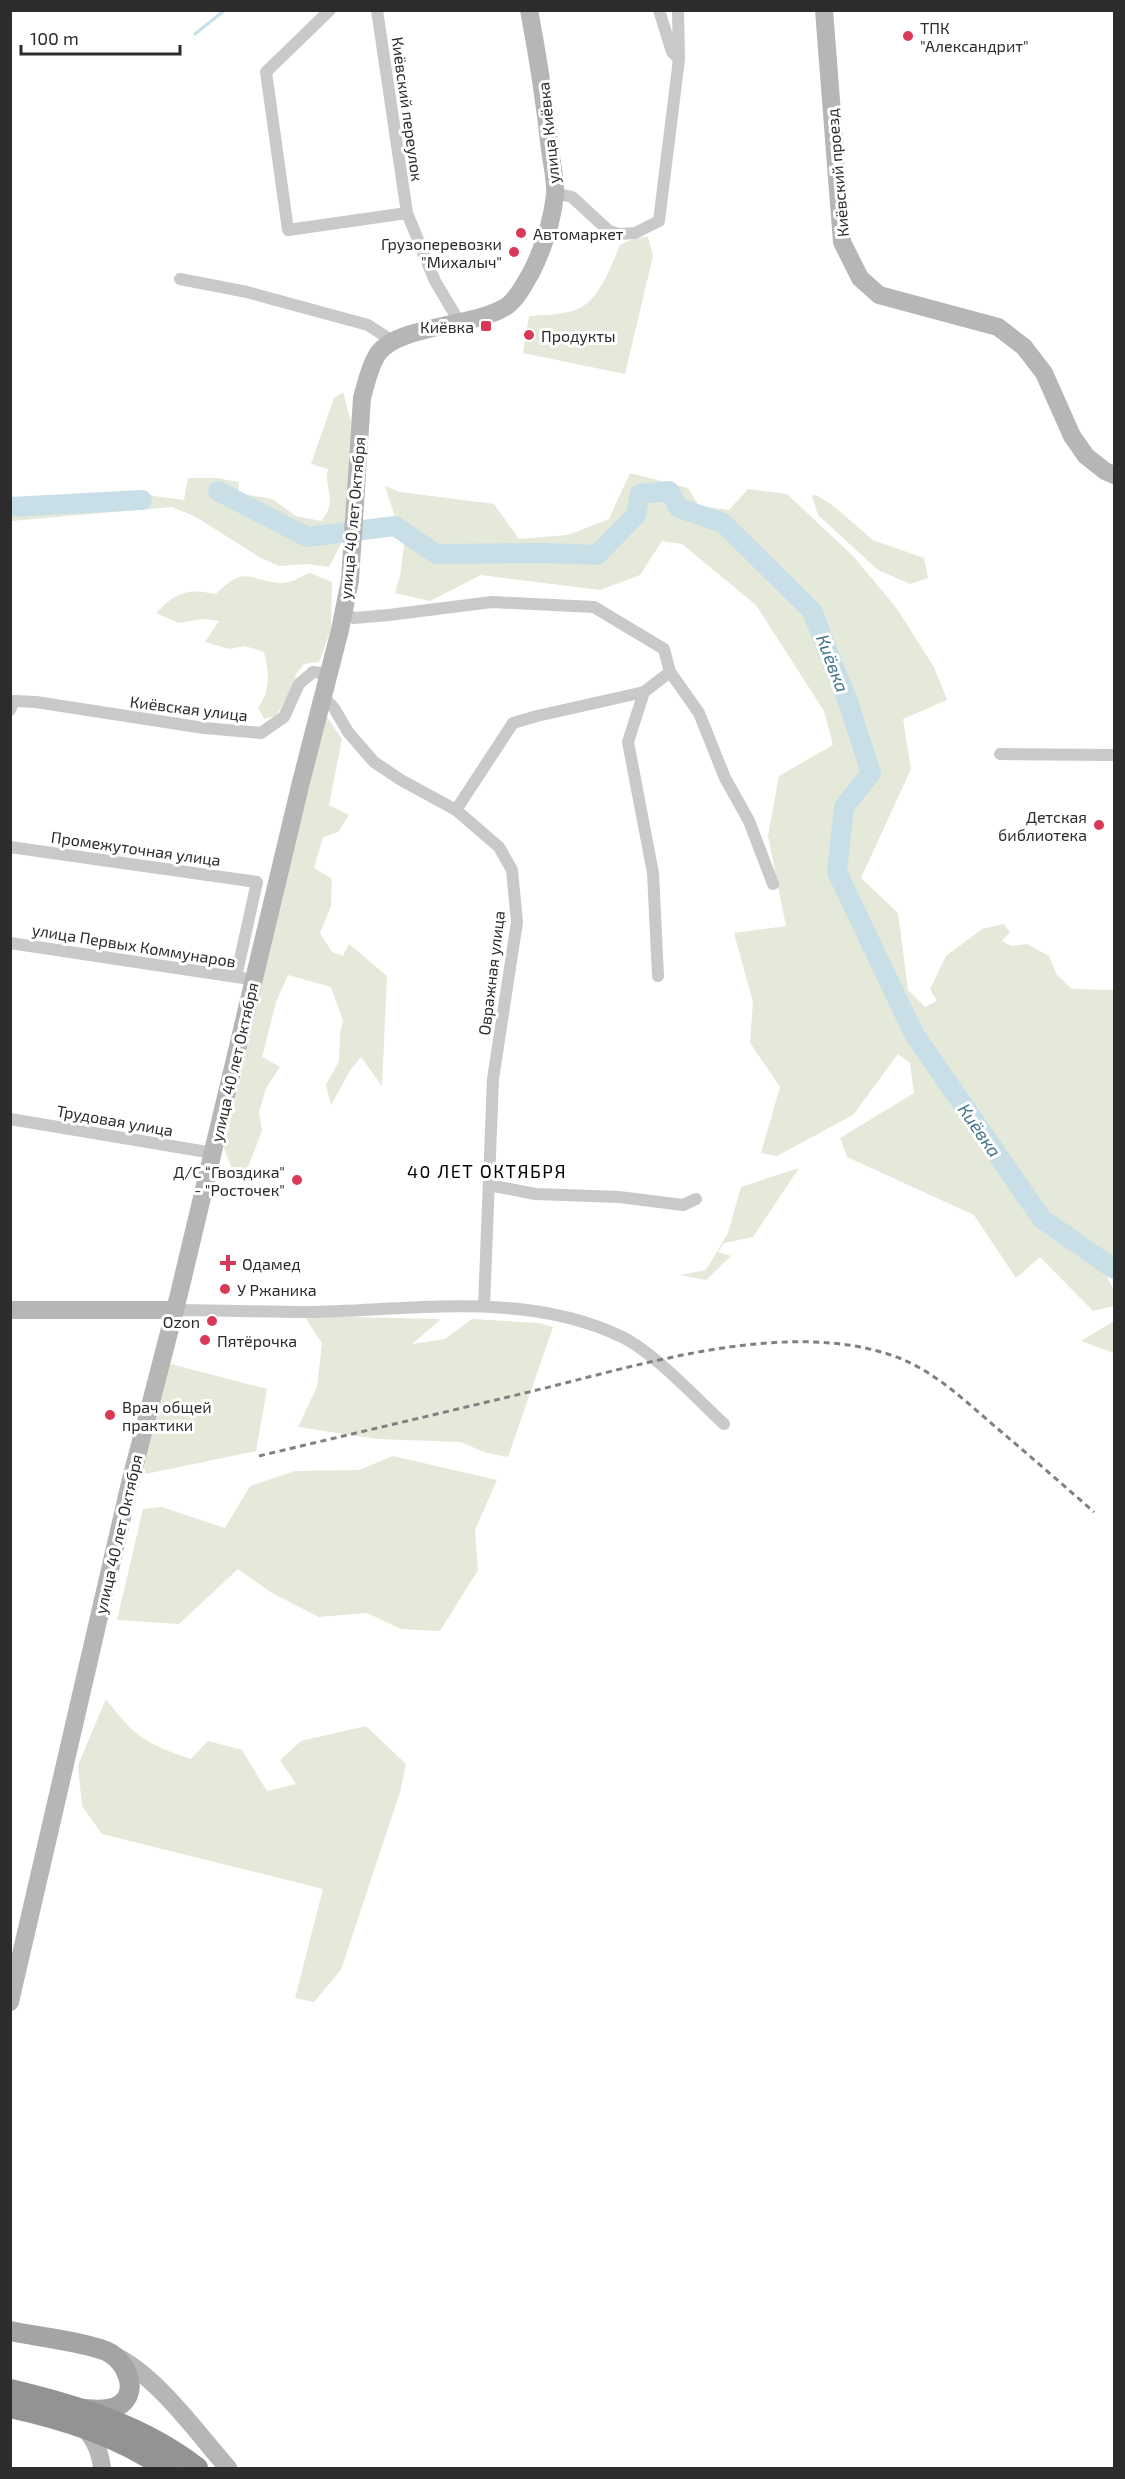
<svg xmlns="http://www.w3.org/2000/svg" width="1125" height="2479" viewBox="0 0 1125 2479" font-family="'Exo 2',sans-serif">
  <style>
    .green { fill: #e4e9da }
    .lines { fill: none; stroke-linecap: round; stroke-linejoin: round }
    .stream { stroke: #c8dfe8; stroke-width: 3 }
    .river { stroke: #c8dfe8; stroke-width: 20 }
    .street { stroke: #c9c9c9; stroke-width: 12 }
    .secondary { stroke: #b6b6b6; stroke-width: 18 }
    .primary { stroke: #a4a4a4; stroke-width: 20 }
    .highway { stroke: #939393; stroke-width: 22 }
    .rail { stroke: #818181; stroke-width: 3; stroke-dasharray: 6 4.5; stroke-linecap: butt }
    .poi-dot { fill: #d83956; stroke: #fff; stroke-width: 2 }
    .labels { text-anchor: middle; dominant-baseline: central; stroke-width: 6; stroke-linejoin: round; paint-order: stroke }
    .poi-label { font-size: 16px; fill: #2c2c2c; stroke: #fff; text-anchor: start }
    .street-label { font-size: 16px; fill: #2c2c2c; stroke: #fff }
    .water-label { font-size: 18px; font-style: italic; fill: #417488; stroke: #fff }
    .neighbourhood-label { font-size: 18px; letter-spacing: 1.5px; fill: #000; stroke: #fff }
  </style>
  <rect width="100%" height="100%" fill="#fff"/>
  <!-- green -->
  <path class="green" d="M648,237L653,256L625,374L523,353L529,316C543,315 558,315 572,311C599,304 610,268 620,245L635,238Z
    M343,392L351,422L344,538L329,567L307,564L279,566L259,557L196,517L172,507L11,521V500L131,493L184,500L188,478H216L239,482L238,493L272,499L296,516L321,521C339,501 323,489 328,469L311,464L334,398Z
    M630,473L688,488L699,506L729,510L748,489L787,494L854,557L897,609L934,667L947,700L903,719L911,769L861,878L898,913L908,990L925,1007L937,1001L930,989L946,956L982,929L1004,924L1010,932L1002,941L1011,946L1027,944L1049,956L1057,975L1072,989L1114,990V1269L1107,1277L1114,1290V1306L1093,1311L1040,1257L1016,1278L974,1215L847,1157L840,1138L914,1093L910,1063L898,1054L853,1115L777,1156L761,1153L780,1087L750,1043L753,1002L734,933L786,926L768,836L779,776L833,745L824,711L756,605L682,544L662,541L640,575L600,590L481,575L430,601L395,593L400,576L404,545L385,486L400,492L494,504L519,539L568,535L609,519Z
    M816,495L831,504L873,540L924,558L928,578L910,584L878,570L818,515L812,496Z
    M310,573L332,582L331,629L319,662L304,664L296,674L293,686L276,716L264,719L258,708C271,690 269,672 264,652L245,646L229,649L205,642L219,621L202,619L178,623L156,613C176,592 187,588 216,594C247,563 248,582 282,583C291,583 302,576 310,573Z
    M325,714L342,739L329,805L349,815L338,832L323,837L314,868L332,879L331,906L320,933L332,952L343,956L349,944L387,976L382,1086L361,1057L351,1069L331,1105L326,1085L339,1061L340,1034L343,1021L331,987L288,975L276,1002L262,1057L280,1067L266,1088L259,1112L262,1131L245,1175L234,1174L224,1148Z
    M799,1168L753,1237L724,1243L718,1252L731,1256L706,1280L680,1275L706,1270L728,1233L741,1187Z
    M304,1316L441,1319L412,1344L445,1339L472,1319L539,1323L553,1327L508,1457L484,1452L461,1442L377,1439L298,1427L317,1387L322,1343Z
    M1114,1321V1353L1081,1341Z
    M171,1364L267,1389L256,1451L141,1475L168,1366Z
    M393,1456L497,1480L475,1530L478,1570L440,1631L401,1629L367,1613L319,1617L272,1593L238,1569L179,1624L117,1620L143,1509L162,1507L225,1528L250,1486L295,1471L359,1470Z
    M106,1699C134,1737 147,1744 191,1759L208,1741L242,1750L267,1791L296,1784L280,1760L301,1741L366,1726L406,1764L400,1792L341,1970L314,2002L295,1998L323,1889L102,1834L82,1806L78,1765Z"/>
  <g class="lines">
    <!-- stream -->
    <path class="stream" d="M195,34L225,10"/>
    <!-- river -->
    <path class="river" d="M218,491L307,537L395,526L436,554L549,553L597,555L636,515L640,494L669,491L679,508L723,523L812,611L848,702L871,773L844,807L837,872L914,1034L1042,1219L1114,1269
      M10,507L142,500"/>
    <!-- street -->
    <path class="street" d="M330,10L266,72L288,230L407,213
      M377,10L407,213L435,281L460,323
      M659,10L672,52L679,59
      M555,193L572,197L609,231L619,234L635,233L659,221L679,59L678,10
      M180,279L247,292L368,325L394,342
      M343,613L354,618L389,615L492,602L594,607L664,649L670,672L699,713L725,778L749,821L773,884
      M644,692L628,742L653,873L658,976
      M323,696L334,708L348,732L374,762L401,780L456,810L499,847L512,870L517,922L493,1079L484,1306
      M10,710L14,701L36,702L204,728L261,733L284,717L299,684L313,672L329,674
      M1000,754L1114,755
      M456,810L513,723L537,716L644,692L670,672
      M10,847L257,882L236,977
      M10,943L243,978
      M10,1119L213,1153
      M489,1185L535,1194L619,1197L683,1205L696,1199
      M175,1310C218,1310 262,1312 306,1312C410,1311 523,1290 620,1336C653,1351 696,1398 724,1424"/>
    <!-- secondary -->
    <path class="secondary" d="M824,10L842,242L860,278L879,295L998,327L1024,347L1044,373L1072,436L1086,456L1105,471L1114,475
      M10,1310H175
      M10,2002L130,1483L179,1294L301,782L340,630L350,580L362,398C366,384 369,368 377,355C395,325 476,327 507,306C518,298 524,284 531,273C543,249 552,222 555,195C556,181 552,164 550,150C545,103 538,57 529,10
      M115,2356C156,2375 198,2434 228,2468
      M84,2427C95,2441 100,2451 102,2468"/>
    <!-- primary -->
    <path class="primary" d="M10,2331C33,2336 93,2343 110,2353C126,2363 139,2390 121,2404C111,2411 97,2410 85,2409"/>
    <!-- highway -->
    <path class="highway" d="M10,2390C77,2406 143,2426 197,2468
      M10,2407C65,2419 119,2436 165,2468"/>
    <!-- rail -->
    <path class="rail" d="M259,1456C351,1434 442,1413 533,1391C641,1365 785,1318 894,1356C934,1370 966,1402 998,1429C1030,1456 1062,1484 1094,1512"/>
  </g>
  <!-- markers -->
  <g class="poi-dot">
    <circle cx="908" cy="36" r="6"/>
    <circle cx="521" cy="233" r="6"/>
    <circle cx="514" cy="252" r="6"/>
    <rect x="480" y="320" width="12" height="12" rx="3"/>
    <circle cx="529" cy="335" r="6"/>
    <circle cx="1099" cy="825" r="6"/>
    <circle cx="297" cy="1180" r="6"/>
    <path d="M225 1254h6v6h6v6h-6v6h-6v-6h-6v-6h6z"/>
    <circle cx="225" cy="1289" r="6"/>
    <circle cx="212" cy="1321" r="6"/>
    <circle cx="205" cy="1340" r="6"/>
    <circle cx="110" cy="1415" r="6"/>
  </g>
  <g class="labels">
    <!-- poi labels -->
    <g class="poi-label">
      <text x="920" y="27">ТПК<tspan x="920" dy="18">"Александрит"</tspan></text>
      <text x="533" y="233">Автомаркет</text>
      <text x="502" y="243" text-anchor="end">Грузоперевозки<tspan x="502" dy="18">"Михалыч"</tspan></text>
      <text x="474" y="326" text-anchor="end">Киёвка</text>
      <text x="541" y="335">Продукты</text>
      <text x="1087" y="816" text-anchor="end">Детская<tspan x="1087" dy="18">библиотека</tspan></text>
      <text x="285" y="1171" text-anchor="end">Д/С “Гвоздика"<tspan x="285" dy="18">- "Росточек"</tspan></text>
      <text x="242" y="1263">Одамед</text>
      <text x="237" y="1289">У Ржаника</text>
      <text x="200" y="1321" text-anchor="end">Ozon</text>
      <text x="217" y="1340">Пятёрочка</text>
      <text x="122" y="1406">Врач общей<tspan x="122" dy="18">практики</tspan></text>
    </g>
    <!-- street labels -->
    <g class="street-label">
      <text transform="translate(408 109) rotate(82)">Киёвский переулок</text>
      <text transform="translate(548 133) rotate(-96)">улица Киёвка</text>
      <text transform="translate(837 173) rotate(-95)">Киёвский проезд</text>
      <text transform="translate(352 518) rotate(-85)">улица 40 лет Октября</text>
      <text transform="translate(189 708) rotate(7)">Киёвская улица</text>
      <text transform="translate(136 848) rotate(8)">Промежуточная улица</text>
      <text transform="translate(134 945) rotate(9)">улица Первых Коммунаров</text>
      <text transform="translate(491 973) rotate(-83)">Овражная улица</text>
      <text transform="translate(234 1062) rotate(-77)">улица 40 лет Октября</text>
      <text transform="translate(115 1120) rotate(10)">Трудовая улица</text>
      <text transform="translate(118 1534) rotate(-77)">улица 40 лет Октября</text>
    </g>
    <!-- water labels -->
    <g class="water-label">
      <text transform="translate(833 663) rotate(69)">Киёвка</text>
      <text transform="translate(980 1130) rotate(55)">Киёвка</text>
    </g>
    <!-- neighbourhood labels -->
    <g class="neighbourhood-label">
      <text x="487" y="1171">40 ЛЕТ ОКТЯБРЯ</text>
    </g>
  </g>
  <!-- border -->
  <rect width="1125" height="2479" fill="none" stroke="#2c2c2c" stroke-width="24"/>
  <!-- scale -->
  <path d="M21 45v9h159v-9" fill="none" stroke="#2c2c2c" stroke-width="3"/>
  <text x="30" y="45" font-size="18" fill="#2c2c2c" stroke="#ffffff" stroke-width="4.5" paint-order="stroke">100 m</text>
</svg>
